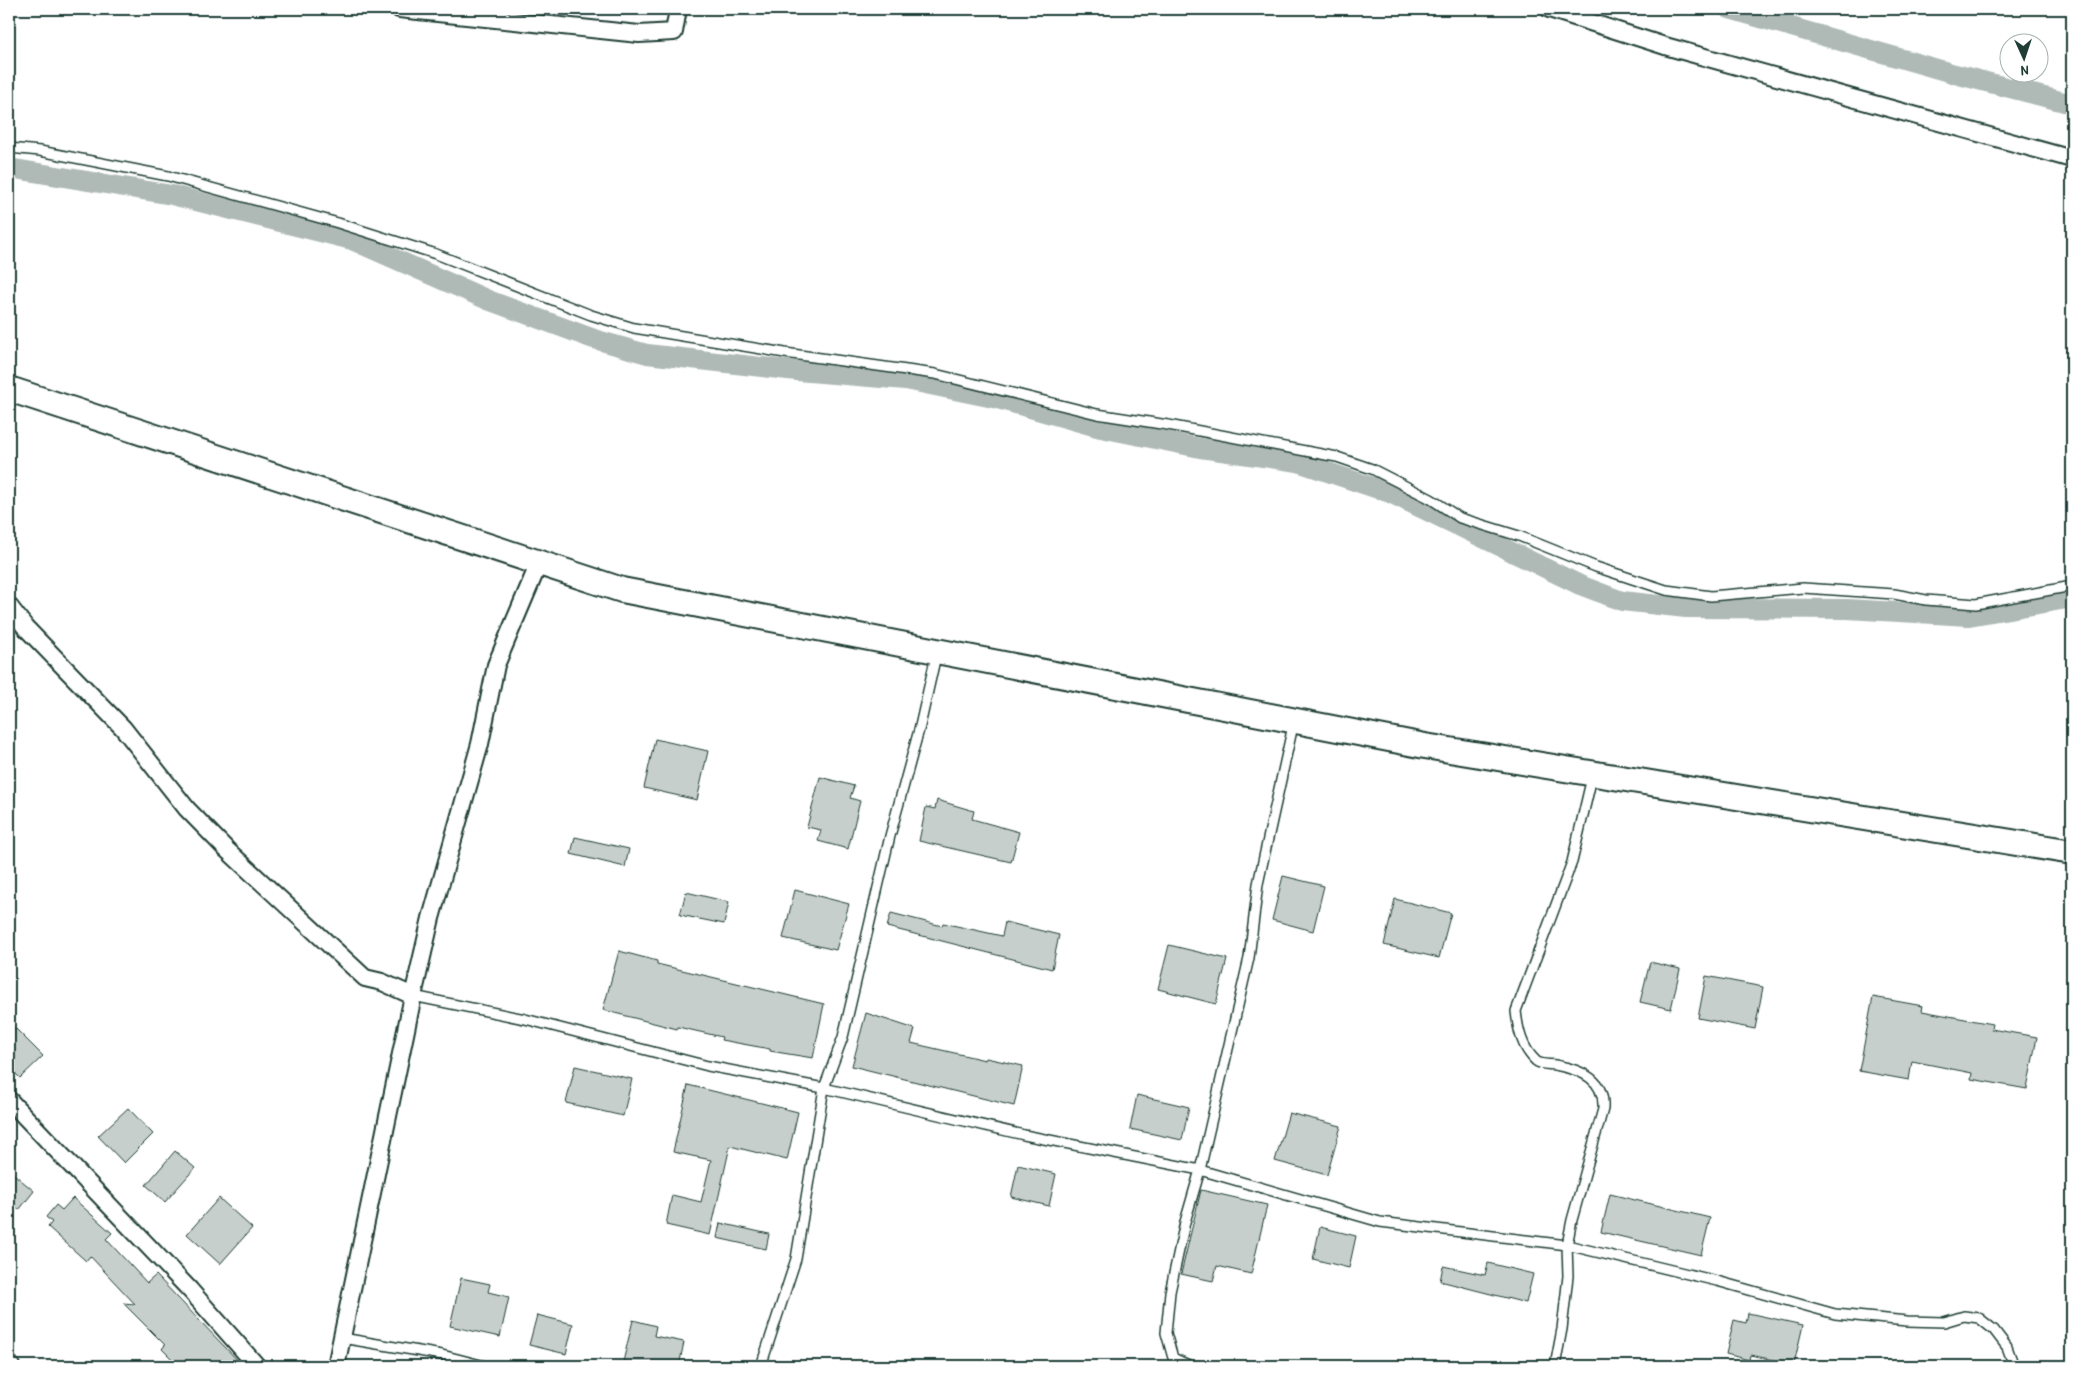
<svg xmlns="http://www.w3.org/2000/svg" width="2081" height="1375" viewBox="0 0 2081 1375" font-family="'Patrick Hand',sans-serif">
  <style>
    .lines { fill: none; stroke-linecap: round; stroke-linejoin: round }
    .canal { stroke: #afbab7; stroke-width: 20 }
    .building { fill: #c7cfcc; stroke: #1f3d34 }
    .service-casing { stroke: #1f3d34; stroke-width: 12 }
    .minor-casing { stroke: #1f3d34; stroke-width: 20 }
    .secondary-casing { stroke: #1f3d34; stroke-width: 28 }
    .service { stroke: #fff; stroke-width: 9 }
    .minor { stroke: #fff; stroke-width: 16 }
    .secondary { stroke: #fff; stroke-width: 24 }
  </style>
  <rect width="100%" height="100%" fill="#fff"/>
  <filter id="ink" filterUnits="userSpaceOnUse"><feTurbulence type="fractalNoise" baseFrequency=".02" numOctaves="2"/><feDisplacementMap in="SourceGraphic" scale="10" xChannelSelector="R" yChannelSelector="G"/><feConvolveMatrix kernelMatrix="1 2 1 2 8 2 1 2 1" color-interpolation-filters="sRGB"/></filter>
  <g filter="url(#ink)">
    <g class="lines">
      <!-- canal -->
      <path class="canal" d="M1729,9L1955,74L2072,104
        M9,168L172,195L352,240L488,300L594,339L647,354L797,371L906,380L998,399L1101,428L1200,448L1298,462L1390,493L1580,585L1622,601L1686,608L1847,609L1969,616L2072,598"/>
    </g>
    <!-- building -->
    <path class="building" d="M655,739L708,751L697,800L644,788Z
      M820,777L854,786L850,798L860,801L848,849L818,841L821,830L807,827Z
      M937,800L974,811L972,819L1019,832L1011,862L919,841L926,807L935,809Z
      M575,837L629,849L625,867L571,854Z
      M1283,876L1324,886L1313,931L1272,920Z
      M795,890L849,904L836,950L783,938Z
      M686,892L729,902L724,924L680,915Z
      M1395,899L1451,913L1439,958L1384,945Z
      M891,913L942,926L943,923L1002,936L1005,922L1059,935L1052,969L887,927Z
      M1169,945L1227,959L1216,1004L1158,989Z
      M619,951L657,961V964L824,1004L813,1058L770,1051V1049L721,1040L722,1037L678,1027L677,1029L603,1010Z
      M1650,962L1680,969L1671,1009L1640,1002Z
      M1706,976L1763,987L1755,1029L1698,1018Z
      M1873,997L1923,1006L1922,1011L1992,1024L1991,1029L2037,1037L2027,1089L1971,1079L1972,1073L1912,1061L1909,1080L1859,1071Z
      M866,1013L915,1029L911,1043L985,1060L986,1058L1023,1066L1014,1106L852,1066Z
      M9,1022L43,1056L20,1078L9,1067Z
      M575,1066L632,1079L623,1116L566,1103Z
      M688,1085L798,1112L787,1160L730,1146L710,1235L666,1225L672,1195L701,1202L711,1160L673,1152Z
      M1137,1095L1189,1107L1182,1140L1130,1129Z
      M128,1108L153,1134L124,1163L98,1136Z
      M1289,1113L1341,1126L1327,1175L1275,1161Z
      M175,1151L195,1168L165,1202L146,1185Z
      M1018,1165L1056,1174L1049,1206L1011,1197Z
      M9,1170L34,1191L19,1210L9,1202Z
      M1201,1190L1267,1205L1251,1274L1217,1266L1213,1281L1181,1274Z
      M1610,1194L1710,1218L1701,1255L1601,1232Z
      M73,1198L112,1233L106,1239L147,1283L156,1275L243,1366H187L181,1360L177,1364L162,1349L165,1345L123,1303L135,1304L90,1256L86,1261L48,1227L52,1222L46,1217L56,1205L62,1210Z
      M219,1198L252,1228L220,1264L187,1234Z
      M720,1223L769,1234L766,1249L717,1238Z
      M1320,1227L1356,1236L1349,1268L1313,1259Z
      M1488,1263L1533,1274L1526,1303L1440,1281L1443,1266L1485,1275Z
      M461,1278L490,1284L488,1292L509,1297L500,1337L450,1326Z
      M1748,1313L1803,1325L1794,1364L1750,1355L1749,1360L1726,1354L1734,1320L1746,1323Z
      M537,1315L573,1324L566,1354L529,1345Z
      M633,1320L656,1326L654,1336L684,1342L679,1366H622Z"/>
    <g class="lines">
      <!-- service casing -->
      <g class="service-casing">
        <path id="service" d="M9,148L40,151L168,176L338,223L436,254L591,315L634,328L785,353L935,374L1097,414L1168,425L1337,457L1372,469L1431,499L1460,518L1519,536L1596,567L1666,590L1711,596L1803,588L1894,594L1926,600L1976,604L2072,586
          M413,996L525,1019L708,1066L824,1088L1024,1135L1200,1170L1380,1222L1567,1245L1717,1281L1835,1314L1907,1321L1944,1322L1964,1316L1979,1318L1994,1330L2007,1347L2014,1366
          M342,1338L442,1355L485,1366
          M761,1366L796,1259L824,1088L843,1037L890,836L920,726L937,651
          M1191,1366L1173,1358L1166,1333L1170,1292L1185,1222L1200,1170L1249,958L1258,884L1294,721
          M1555,1366L1562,1329L1568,1276L1567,1245L1572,1220L1603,1109C1605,1079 1582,1070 1555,1065C1549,1064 1540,1065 1536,1061C1522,1048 1518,1030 1516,1011L1572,862L1593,773"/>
      </g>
      <!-- minor casing -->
      <g class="minor-casing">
        <path id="minor" d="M399,9L639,34L674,32L678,9
          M1549,9L1665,46L2072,159
          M9,606L26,628L123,728L187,809L227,850L365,978L382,982L413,996
          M9,1100L190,1290L257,1366
          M9,1364L11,1366
          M336,1366L413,996L431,918L480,744L496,665L539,563"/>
      </g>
      <!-- secondary casing -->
      <g class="secondary-casing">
        <path id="secondary" d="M9,389L622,590L1425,746L2072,852"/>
      </g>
      <!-- service -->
      <use href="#service" class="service"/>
      <!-- minor -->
      <use href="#minor" class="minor"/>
      <!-- secondary -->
      <use href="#secondary" class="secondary"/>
    </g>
  </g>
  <!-- margin -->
  <rect width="2081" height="1375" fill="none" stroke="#fff" stroke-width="30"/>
  <rect x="15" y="15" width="2051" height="1345" fill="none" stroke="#1f3d34" stroke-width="2" filter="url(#ink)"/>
  <!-- north arrow -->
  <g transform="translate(2024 58) rotate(177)"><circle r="24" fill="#ffffff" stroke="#a5b1ae"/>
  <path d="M0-4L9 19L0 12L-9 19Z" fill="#1f3d34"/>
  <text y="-8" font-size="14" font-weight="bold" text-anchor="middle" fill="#1f3d34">N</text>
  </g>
</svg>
